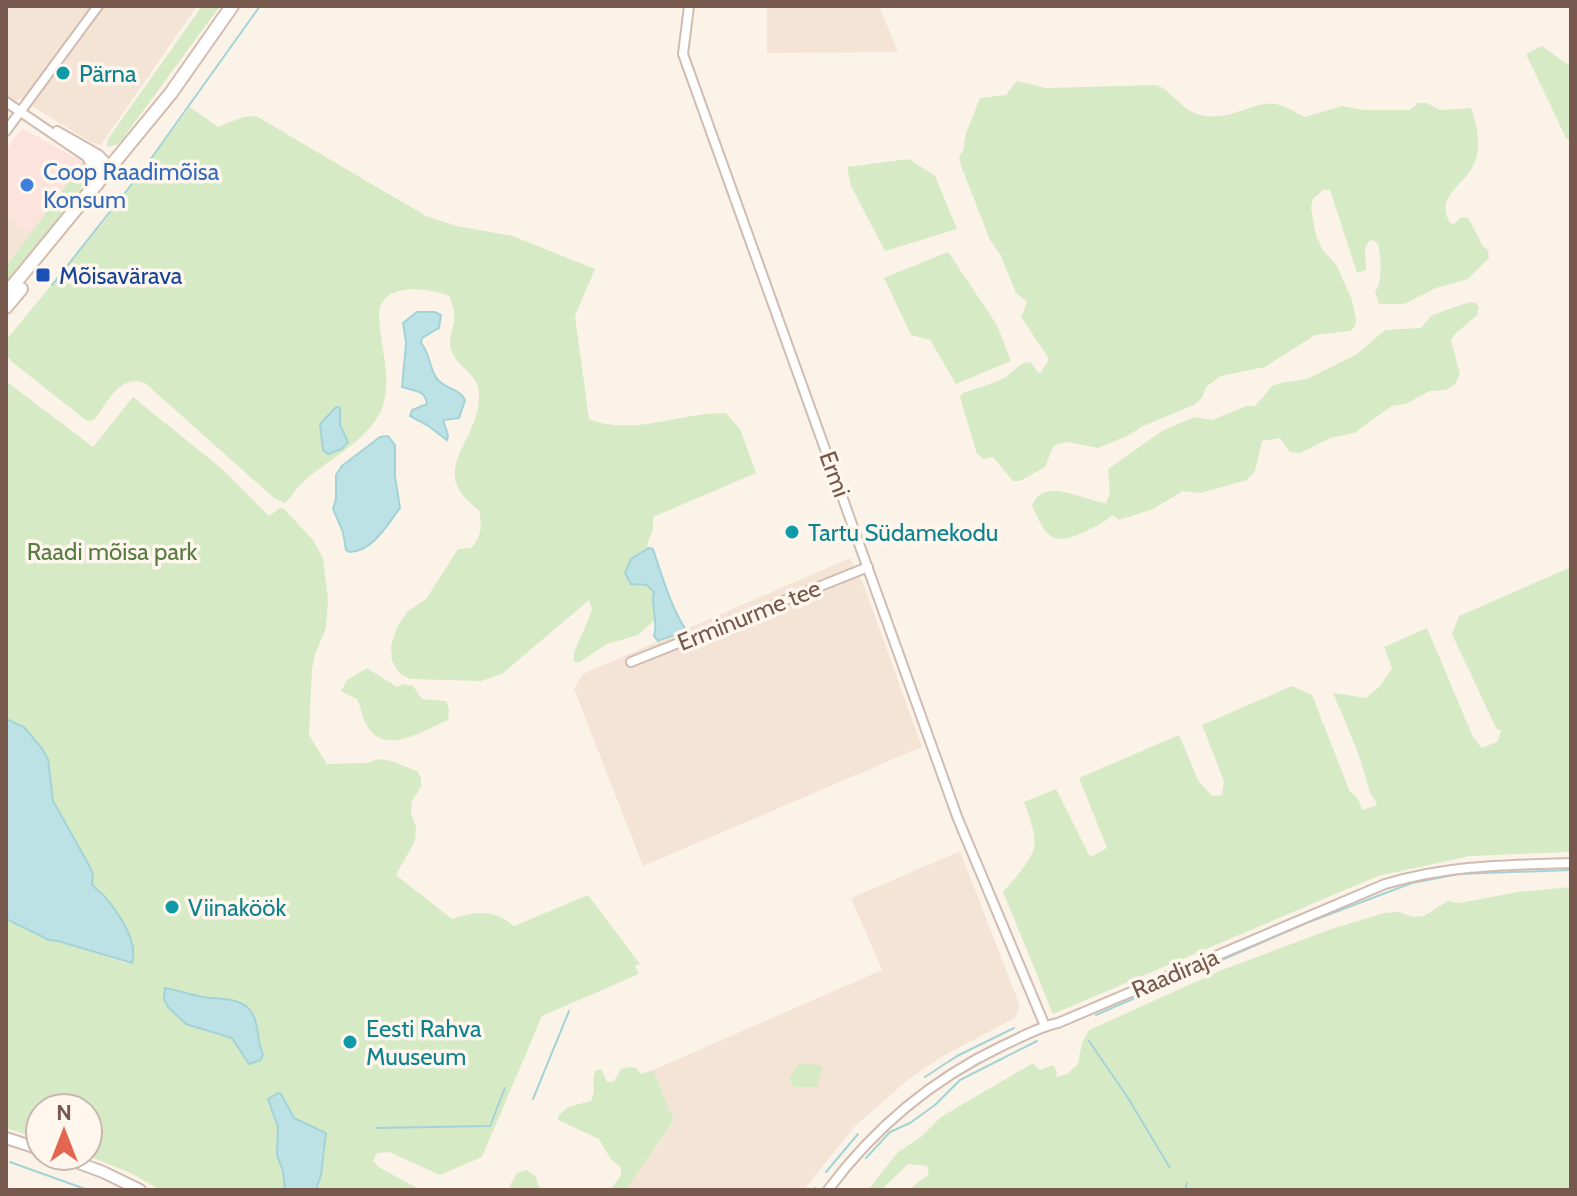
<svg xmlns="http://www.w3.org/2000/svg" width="1577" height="1196" viewBox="0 0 1577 1196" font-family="Cabin,sans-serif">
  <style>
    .residential { fill: #f4e4d6 }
    .commercial { fill: #fce3dc }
    .green { fill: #d7eac6 }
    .water { fill: #bce2e6; stroke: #a3d3d7; stroke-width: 2 }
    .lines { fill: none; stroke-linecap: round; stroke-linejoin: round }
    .stream { stroke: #a3d3d7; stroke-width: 2 }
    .minor-casing { stroke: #d0bcb0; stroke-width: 12 }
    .tertiary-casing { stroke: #d0bcb0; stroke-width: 14 }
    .secondary-casing { stroke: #d3bcae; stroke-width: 16 }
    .minor { stroke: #fff; stroke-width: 8 }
    .tertiary { stroke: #fff; stroke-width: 10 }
    .secondary { stroke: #fff; stroke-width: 12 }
    .culture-dot { fill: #0f9aa8; stroke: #fff7ee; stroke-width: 3 }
    .shop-dot { fill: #3f7fe0; stroke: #fff7ee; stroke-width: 3 }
    .transit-dot { fill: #1a4fb4; stroke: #fff7ee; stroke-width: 3 }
    .labels { text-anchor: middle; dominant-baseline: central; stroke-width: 7; stroke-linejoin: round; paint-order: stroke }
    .culture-label { font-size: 24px; fill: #0d838f; stroke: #fff7ee; text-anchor: start }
    .shop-label { font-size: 24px; fill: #366cbe; stroke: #fff7ee; text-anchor: start }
    .transit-label { font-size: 24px; fill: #164399; stroke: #fff7ee; text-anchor: start }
    .street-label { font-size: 24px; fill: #76584c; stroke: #fff7ee }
    .park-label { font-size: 24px; fill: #587b44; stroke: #fff7ee }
  </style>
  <rect width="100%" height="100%" fill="#fcf3e8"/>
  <!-- residential -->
  <path class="residential" d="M6,6H197L101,145L92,143L19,98L6,116Z
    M767,6H879L898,52L767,53Z
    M6,217L31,233L6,267Z
    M850,558L863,583L922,747L643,866L574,689L583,674Z
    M960,851L1020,1006L1015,1018L943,1056L910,1078L854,1127L804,1190H626L674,1121L653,1070L882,970L851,898Z"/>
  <!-- commercial -->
  <path class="commercial" d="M22,128L83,162L31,233L6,217V150Z"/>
  <!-- green -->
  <path class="green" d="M202,6H220L119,144L107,147L108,139Z
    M1542,46L1571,67V141L1566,138L1526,54Z
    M1017,81L1046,88L1157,85C1173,92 1180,108 1197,114C1230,124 1253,100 1276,104C1286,106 1296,113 1305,117L1342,106L1363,110H1410L1418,103H1427L1440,110L1471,108C1477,124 1482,147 1474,164C1466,185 1434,195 1450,223L1454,224L1461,217L1468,218L1483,246L1488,250L1489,258L1468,279L1436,288L1404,304H1379L1375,292C1383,281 1381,257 1378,244L1373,240L1369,241L1365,248L1366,270L1357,273L1330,190H1323L1313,199L1311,208L1316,236L1323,250L1337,266L1352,300L1356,319L1355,326L1350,331L1315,335L1265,367L1221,376L1206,387L1202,398L1194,405L1141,427L1129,435L1098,448L1068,442L1058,444L1053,447L1045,467L1020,481H1013L993,457L984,459L977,454L960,397L963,393C976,388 990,385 1002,379C1014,373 1016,363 1031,362L1038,373L1041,372L1049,359L1021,317L1027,302L1016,293L1000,254L990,240L961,166L959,157L963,151L966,133L980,98L1006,95Z
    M190,107L218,127L243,117L256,116L426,216L456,226L513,236L595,269L575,316L589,419C636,437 680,412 726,413L740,429L756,473L653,517V529L647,545L649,548L631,559L625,572L639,586L647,585L654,592L652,606L656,619L638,635L607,644L578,663L574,661V653L592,610L589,600L502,674L481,681L410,679L399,673L392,661L391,646L397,627L407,612L426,599L458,549L471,548C482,536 482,526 479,510C424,470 480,443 479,395C479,372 456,368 451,349C446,332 462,324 449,296C428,288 379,280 379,317C380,347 395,385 379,415C361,446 325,460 300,485C294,491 292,498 284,503L274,498L145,383C119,374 108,402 94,420L87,421L12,362L6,354V340L102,224Z
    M909,159L935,176L957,229L885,251L851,186L847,167Z
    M83,162L92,168V183L6,285V267Z
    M948,252L997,325L1011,361L956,384L930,340L911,335L884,278Z
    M1470,302L1476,303L1479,308L1477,315L1454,335L1451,341L1460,374L1455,384L1446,390L1430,391L1406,404L1392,406L1354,433L1330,438L1300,453L1290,452L1280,438L1262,441L1255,471L1247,480L1200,493L1183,491L1153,509L1119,520L1113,515C1103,523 1095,527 1084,532C1051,548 1046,535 1032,506C1042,475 1085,501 1106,503L1110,493L1108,469L1162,431L1194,417L1212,420L1247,406H1255L1272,386L1280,383L1307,379L1357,354L1385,330L1421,328L1432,315Z
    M6,381L93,447L133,397L221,468L269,516L280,508L284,509L313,540L323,558L328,599L326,628L315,655L312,669L309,735L327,764L366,763L379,759L391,761L417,771L421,778V787L412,801L411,813L416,827L415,841L396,875L452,919C475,911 494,909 514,926L588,895L640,964L635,966L639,974L542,1016L482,1157L440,1175L389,1152L377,1153L373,1161L380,1168L421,1190H160L131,1173L88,1156V1108H40V1139L6,1128V919L49,940L58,941L126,963L134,960C131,932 114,903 92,885L93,874L89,865L53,801L48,759L41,747L23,727L6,719Z
    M1571,567V852L1470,856L1378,876L1053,1014L1003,892C1012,882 1031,861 1034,848C1037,835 1028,814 1024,802L1056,789L1090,857L1107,848L1079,778L1179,735L1198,780L1212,796L1222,795L1224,781L1202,725L1292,686L1312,695L1350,792L1356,796L1363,810L1377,805C1375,798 1371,796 1369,789C1361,756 1346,724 1333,693L1366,698L1380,686L1392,668L1384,647L1427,628L1473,737L1482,748L1498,741L1501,731L1496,728L1452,634L1459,616Z
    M367,668L397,687L404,684L413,686L422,699L446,701L449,710L448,720C424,730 383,758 366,724C362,717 361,707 357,699L341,691L347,680Z
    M1571,887V1190H898L911,1188L929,1174L927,1166L908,1164L881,1190H868L898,1152L921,1137L941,1117L1033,1063L1040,1070L1053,1065L1057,1072L1056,1077L1067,1074L1078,1064L1082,1043L1089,1030L1222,970L1331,929L1384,913L1400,912L1412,917L1424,916L1448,901L1459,903L1518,892Z
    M799,1064L820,1065L823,1068L817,1087H794L789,1078Z
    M629,1067L636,1068L641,1074L653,1070L674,1120L626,1190H610L621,1175V1168L610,1158L599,1139L558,1120V1116L568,1107L591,1101C597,1091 590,1079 596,1070H602L607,1082L614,1081L621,1069Z
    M527,1170L536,1177L539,1187L550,1190H508L517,1173Z"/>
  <!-- water -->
  <path class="water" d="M417,312H435L441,315L439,328L422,338L421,343C431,355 429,370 438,380C446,389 460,389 465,400L459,418L443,420L448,435L447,440L427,425L410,416L412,410L427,404C425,389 413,391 402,387L406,343L403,323Z
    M336,407L340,408V425L348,442L342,449L328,454L323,450L320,424Z
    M388,436L395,445V476L400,508C387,525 373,551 350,552L346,550L343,532L333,509L336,499V475L342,466L380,437Z
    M649,548L653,549C661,573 672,610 685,628C681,635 666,637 658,641L654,636C659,620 650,608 654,592L647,585L631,584L625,573L631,559Z
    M6,719L24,727L41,747L48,759L53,801L89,865L93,874L92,885C111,900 140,939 132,963L58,941L49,940L6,919Z
    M165,988C178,990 190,995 203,997C220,1000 246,996 254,1017C259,1029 257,1042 263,1054L261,1060L249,1064L232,1038L186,1024L168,1007L164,999Z
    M278,1093L281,1094L294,1118L326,1133L321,1175L316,1190H285L283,1171L277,1155L278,1127L268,1099Z"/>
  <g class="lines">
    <!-- stream -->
    <path class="stream" d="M145,167L260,6
      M52,285L139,175
      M1096,1015L1309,922L1412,883L1459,874L1571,870
      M1089,1041L1128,1098L1170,1168
      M925,1077L957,1056L1014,1028
      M533,1099L569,1011
      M376,1128L490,1126L505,1088
      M866,1158L890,1132L910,1123L935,1105L960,1080L1037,1041
      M10,1162L88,1190
      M826,1172L858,1134
      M813,1190L815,1188
      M1185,1190L1187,1183"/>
    <!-- minor casing -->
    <g class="minor-casing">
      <path id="minor" d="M689,6L683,54L958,819L1045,1026
        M6,102L90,159L110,169
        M6,131L98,6
        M57,131L99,155L116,173
        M631,662L868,567
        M828,1190C874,1128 931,1080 1002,1046C1020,1038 1038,1027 1058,1023L1385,884C1450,865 1504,865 1571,863"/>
    </g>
    <!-- tertiary casing -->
    <g class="tertiary-casing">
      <path id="tertiary" d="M6,1138L40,1149
        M60,1156L103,1172L140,1190"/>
    </g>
    <!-- secondary casing -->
    <g class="secondary-casing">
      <path id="secondary" d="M90,159L97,168V184
        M6,294L171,93L232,6
        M6,307L21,289"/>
    </g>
    <!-- minor -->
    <use href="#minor" class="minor"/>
    <!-- tertiary -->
    <use href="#tertiary" class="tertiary"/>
    <!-- secondary -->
    <use href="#secondary" class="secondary"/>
  </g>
  <!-- markers -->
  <g class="culture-dot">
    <circle cx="63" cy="73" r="8"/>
    <circle cx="792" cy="532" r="8"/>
    <circle cx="172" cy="907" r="8"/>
    <circle cx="350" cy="1042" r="8"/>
  </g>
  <circle class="shop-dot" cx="27" cy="185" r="8"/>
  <rect class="transit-dot" x="35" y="267" width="16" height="16" rx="4"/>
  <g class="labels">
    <!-- culture labels -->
    <g class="culture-label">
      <text x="79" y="73">Pärna</text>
      <text x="808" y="532">Tartu Südamekodu</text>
      <text x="188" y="907">Viinaköök</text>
      <text x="366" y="1028">Eesti Rahva<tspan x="366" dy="28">Muuseum</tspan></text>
    </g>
    <!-- shop labels -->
    <g class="shop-label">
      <text x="43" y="171">Coop Raadimõisa<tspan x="43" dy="28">Konsum</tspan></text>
    </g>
    <!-- transit labels -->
    <g class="transit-label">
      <text x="59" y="275">Mõisavärava</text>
    </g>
    <!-- street labels -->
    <g class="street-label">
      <text transform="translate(835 474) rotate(70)">Ermi</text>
      <text transform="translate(749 615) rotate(-22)">Erminurme tee</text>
      <text transform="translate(1175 973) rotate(-23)">Raadiraja</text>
    </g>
    <!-- park labels -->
    <g class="park-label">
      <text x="112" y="551">Raadi mõisa park</text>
    </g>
  </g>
  <!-- border -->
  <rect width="1577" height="1196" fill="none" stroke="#76584c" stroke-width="16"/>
  <!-- north arrow -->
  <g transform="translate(64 1132)"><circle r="38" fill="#fff7ee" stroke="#c8b7ad" stroke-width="2"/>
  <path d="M0-6L14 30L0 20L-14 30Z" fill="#e36750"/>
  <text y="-12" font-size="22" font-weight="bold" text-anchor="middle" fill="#76584c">N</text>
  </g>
</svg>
